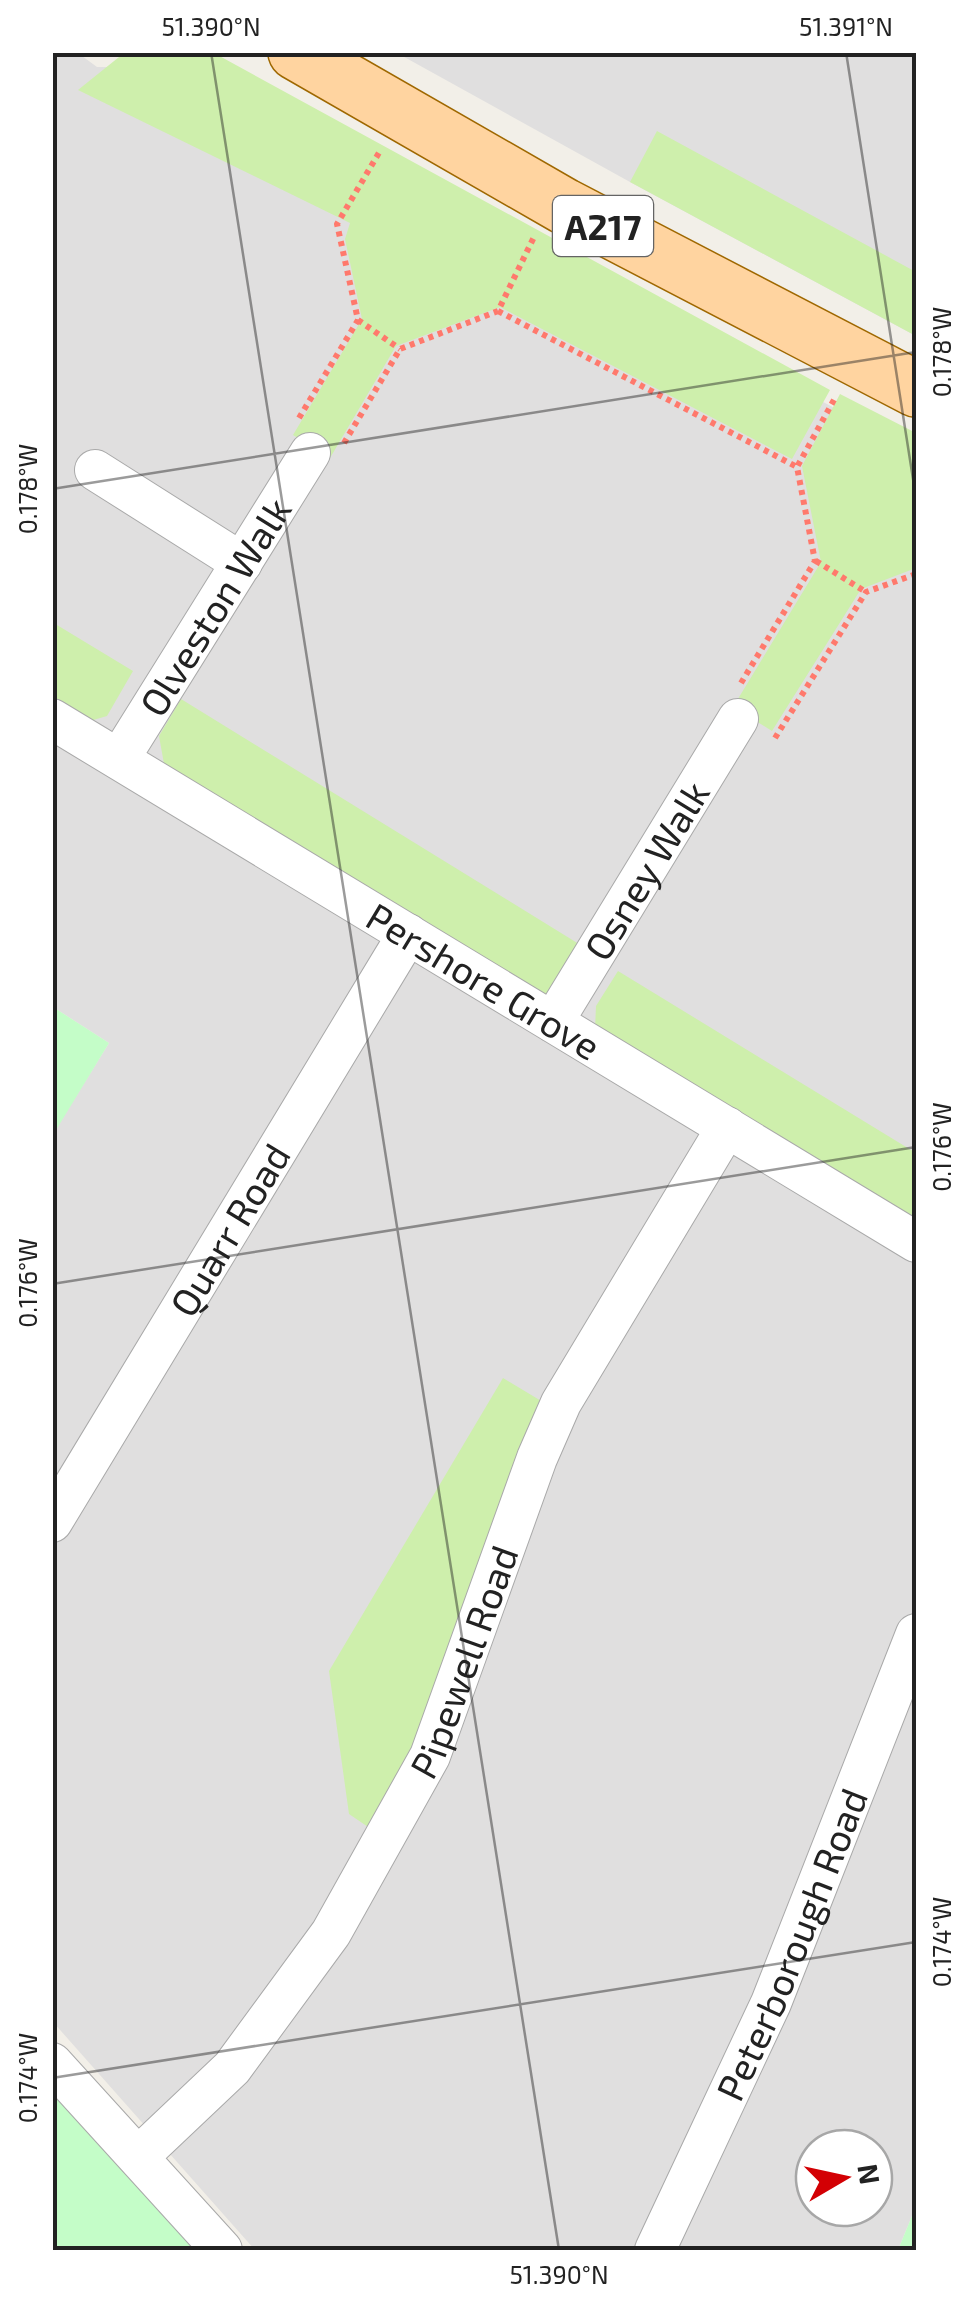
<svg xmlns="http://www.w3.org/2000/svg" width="969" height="2303" viewBox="0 0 969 2303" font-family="'Exo 2',sans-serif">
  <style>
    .residential { fill: #e0dfdf; fill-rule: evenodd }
    .grass { fill: #ceefac }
    .park { fill: #c4fdc8 }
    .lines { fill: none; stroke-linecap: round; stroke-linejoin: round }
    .street-casing { stroke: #a9a9a9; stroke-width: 42 }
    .primary-casing { stroke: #9f6800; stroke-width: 58 }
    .path { stroke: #ff796c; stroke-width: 6; stroke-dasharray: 5 5; stroke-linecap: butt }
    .street { stroke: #fff; stroke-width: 40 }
    .primary { stroke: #ffd4a0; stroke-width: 55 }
    .ticks { fill: none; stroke: #222; stroke-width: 2.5; stroke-opacity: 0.45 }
    .labels { text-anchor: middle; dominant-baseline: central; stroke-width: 8; stroke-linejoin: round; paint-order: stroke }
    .shield { fill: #fff; stroke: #646464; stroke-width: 2.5 }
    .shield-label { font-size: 35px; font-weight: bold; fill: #222 }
    .street-label { font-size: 38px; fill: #222; stroke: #fff }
    .neatline { fill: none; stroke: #222; stroke-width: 4 }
    .ticks-label { font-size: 25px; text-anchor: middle; fill: #222 }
  </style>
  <rect width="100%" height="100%" fill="#f2efe8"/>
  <!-- residential -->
  <path class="residential" d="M53,53H78L97,67L190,68L916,451V2206L898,2250H255L53,2022L52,1135L109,1043L53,1007ZM814,2148H874V2208H814Z
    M397,53H916V336L630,182Z"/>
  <!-- grass -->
  <path class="grass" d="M124,53H214L830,390L792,459L500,307L396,346L330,458L293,435L362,319L345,239L350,223L78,90Z
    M657,131L916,272V336L630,182Z
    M840,394L916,433V568L861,589L772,731L733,707L821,562L802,466Z
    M52,622L133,671L107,716L83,723L53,705Z
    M181,699L587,949L550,1006L164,764L159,736Z
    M618,971L916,1153V1227L595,1029L596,1006Z
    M503,1378L553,1408L421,1747L374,1831L349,1814L329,1671Z"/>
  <!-- park -->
  <path class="park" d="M53,1007L109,1043L53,1135Z
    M52,2088L200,2250H53Z
    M916,2206V2250H898Z"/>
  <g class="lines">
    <!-- street casing -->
    <g class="street-casing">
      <g id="street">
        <path d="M95,470L242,563"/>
        <path id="s1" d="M52,719L916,1242"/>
        <path id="s2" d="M119,759L310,453"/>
        <path id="s3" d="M553,1022L738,719"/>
        <path id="s4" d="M52,1522L408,934"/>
        <path d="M52,2063L222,2250"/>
        <path id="s5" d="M138,2157L232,2068L331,1933L430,1756L537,1458L561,1403L727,1127"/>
        <path id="s6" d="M655,2250L771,2003L916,1634"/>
      </g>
    </g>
    <!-- primary casing -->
    <g class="primary-casing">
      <path id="primary" d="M296,52L564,206L916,389"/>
    </g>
    <!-- path -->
    <path class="path" d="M498,311L797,467
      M358,320L400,349
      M299,418L358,320L337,224L380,151
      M344,443L400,349L498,311L534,237
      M816,561L866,592
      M741,683L815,561L797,467L835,398
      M775,738L866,592L916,574"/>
    <!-- street -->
    <use href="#street" class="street"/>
    <!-- primary -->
    <use href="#primary" class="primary"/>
  </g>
  <!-- ticks -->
  <path class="ticks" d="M211,52L559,2250M846,52L916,498M52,489L916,352M52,1284L916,1147M52,2078L916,1942"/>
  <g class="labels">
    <!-- shield labels -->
    <rect class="shield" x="553" y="196" width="100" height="60" rx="8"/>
    <g class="shield-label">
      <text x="603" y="226">A217</text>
    </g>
    <!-- street labels -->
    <g class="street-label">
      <text stroke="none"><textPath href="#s2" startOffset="180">Olveston Walk</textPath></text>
      <text stroke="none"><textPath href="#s3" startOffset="178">Osney Walk</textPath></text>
      <text stroke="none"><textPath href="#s1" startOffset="505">Pershore Grove</textPath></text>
      <text stroke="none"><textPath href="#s4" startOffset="342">Quarr Road</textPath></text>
      <text stroke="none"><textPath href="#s5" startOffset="600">Pipewell Road</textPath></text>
      <text stroke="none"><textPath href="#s6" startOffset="335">Peterborough Road</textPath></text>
    </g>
  </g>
  <!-- border -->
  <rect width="969" height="2303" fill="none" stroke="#ffffff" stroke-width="110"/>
  <!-- north arrow -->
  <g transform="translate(844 2178) rotate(81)"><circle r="48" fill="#ffffff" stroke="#a7a7a7" stroke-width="2.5"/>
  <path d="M0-8L18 38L0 25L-18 38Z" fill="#d30004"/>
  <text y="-15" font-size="28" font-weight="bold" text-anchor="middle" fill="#222222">N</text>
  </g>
  <rect x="55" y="55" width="859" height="2193" class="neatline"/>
  <g class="ticks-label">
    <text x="211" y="36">51.390°N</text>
    <text x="846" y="36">51.391°N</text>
    <text transform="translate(942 352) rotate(-90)" y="9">0.178°W</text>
    <text transform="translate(28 489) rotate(-90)" y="9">0.178°W</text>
    <text transform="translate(942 1147) rotate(-90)" y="9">0.176°W</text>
    <text transform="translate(28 1283) rotate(-90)" y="9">0.176°W</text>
    <text transform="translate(942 1942) rotate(-90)" y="9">0.174°W</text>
    <text transform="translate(28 2078) rotate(-90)" y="9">0.174°W</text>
    <text x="559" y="2284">51.390°N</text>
  </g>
</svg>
